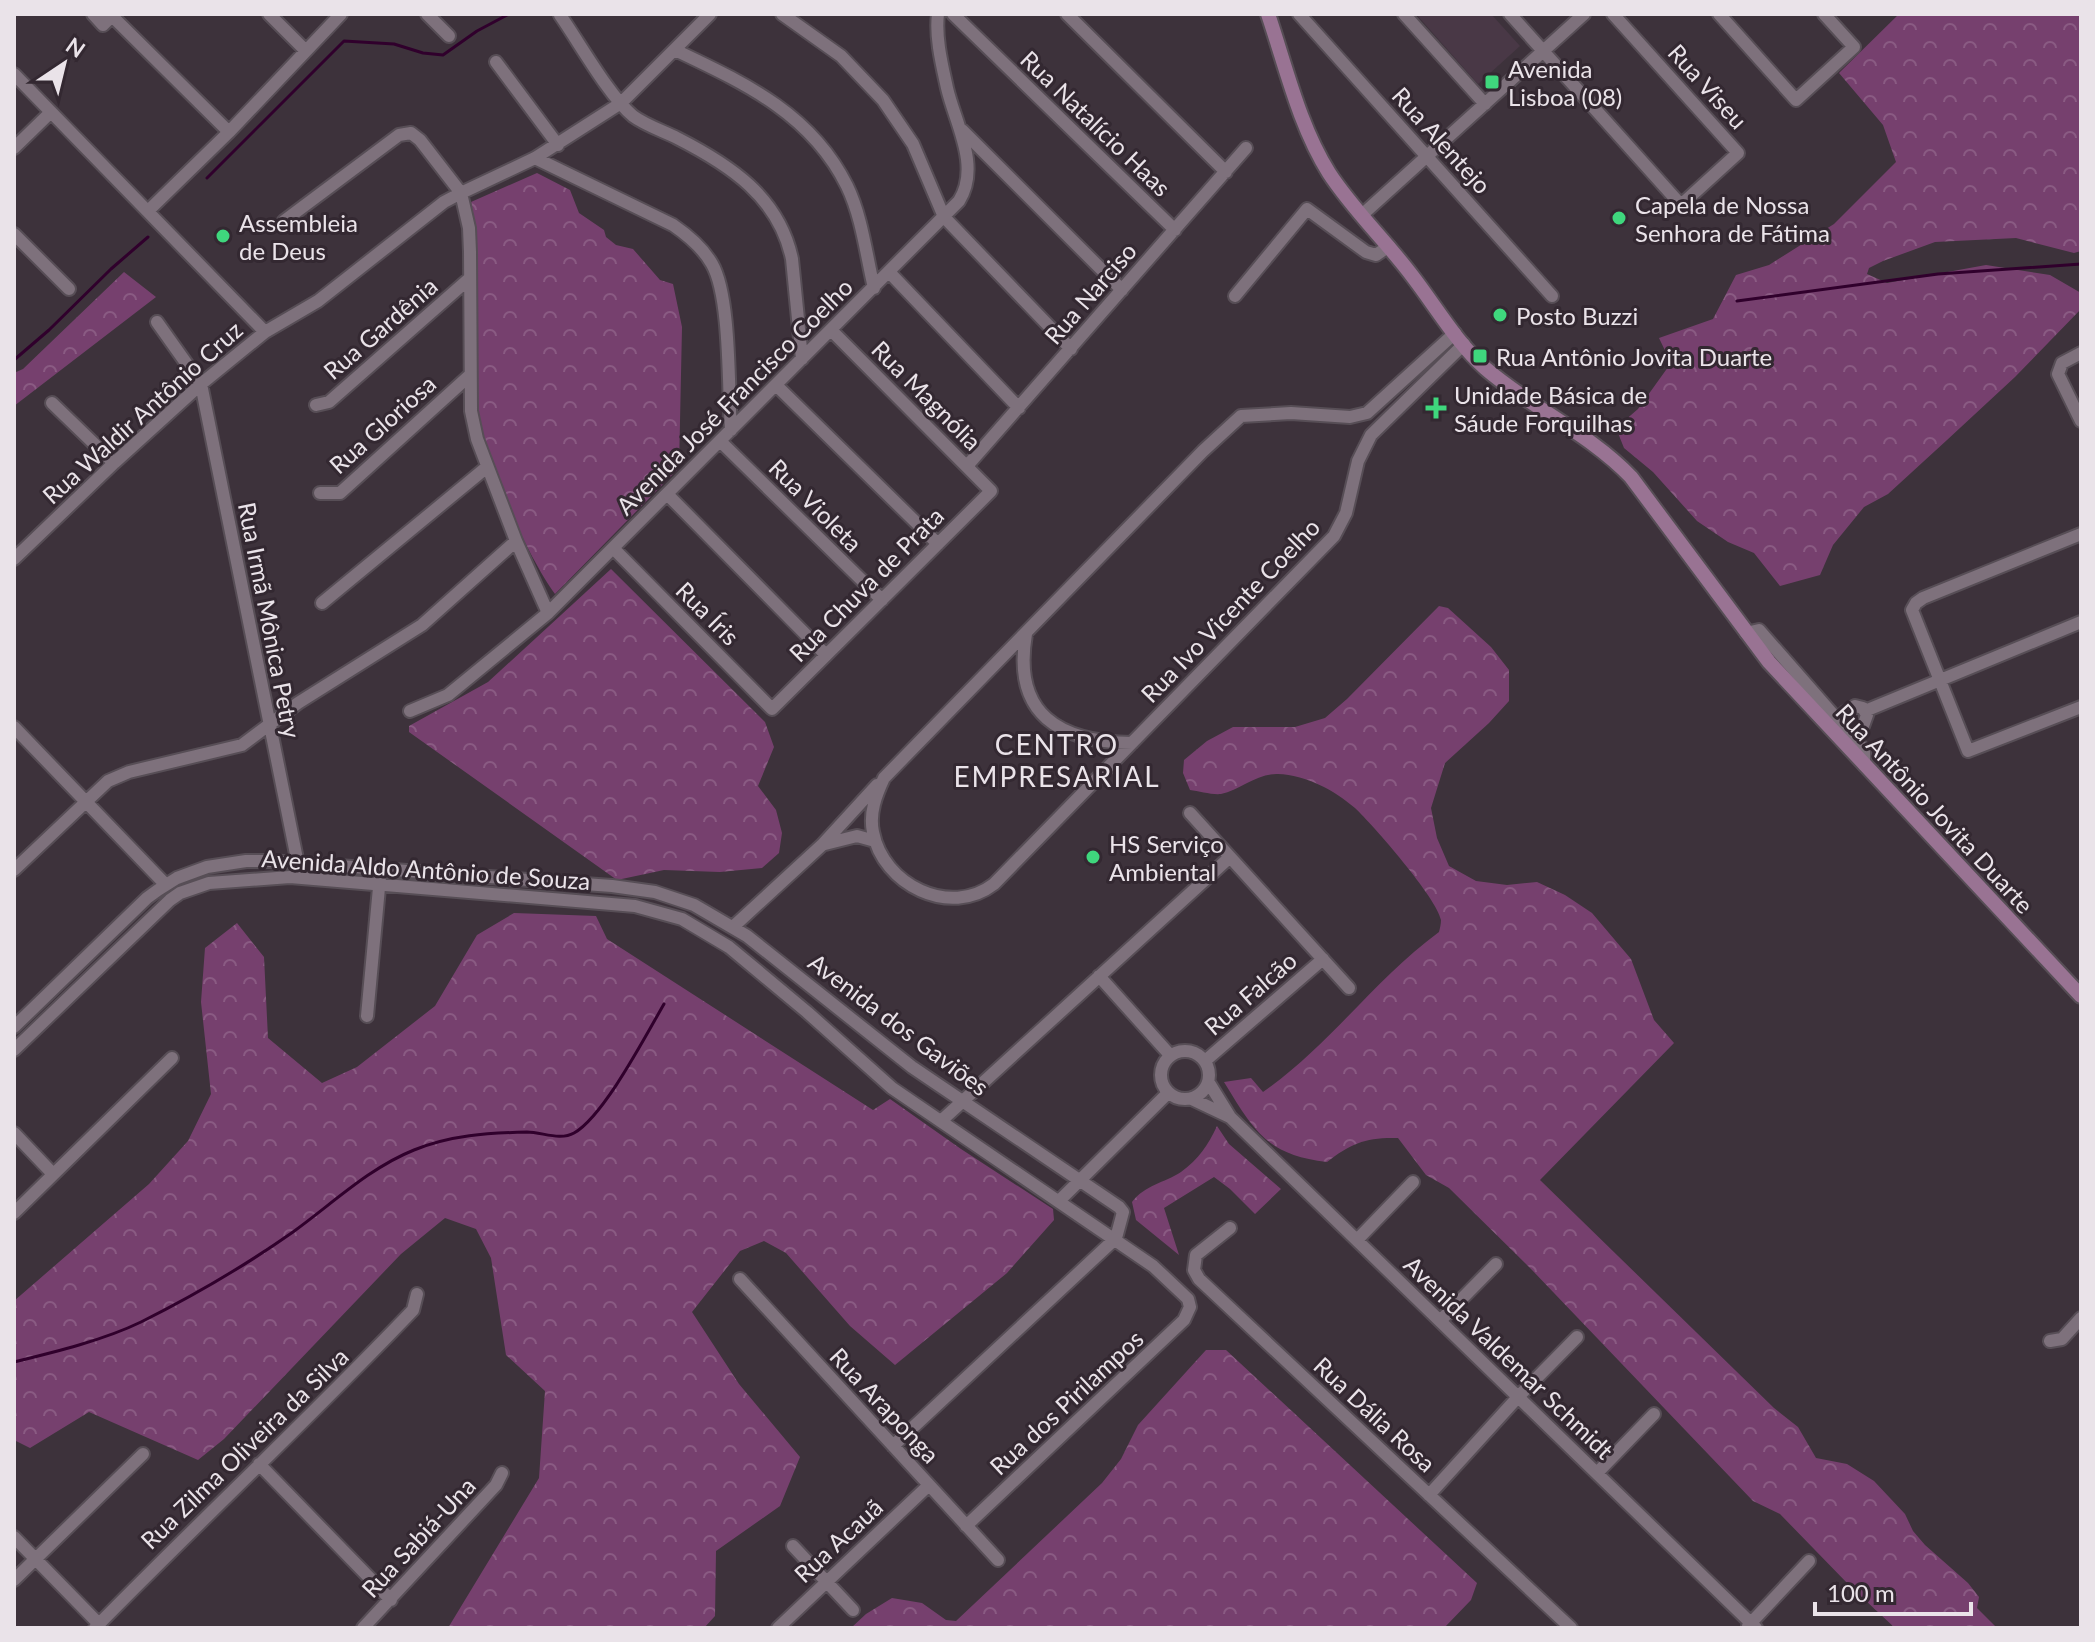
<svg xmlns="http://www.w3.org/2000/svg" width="2095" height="1642" viewBox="0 0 2095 1642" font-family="Lato,sans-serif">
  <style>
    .built { fill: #493846 }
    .forest { fill: url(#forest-crowns) }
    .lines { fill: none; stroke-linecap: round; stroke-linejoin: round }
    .stream { stroke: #30002c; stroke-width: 3 }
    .minor-casing { stroke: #574e56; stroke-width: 16 }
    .major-casing { stroke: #574e56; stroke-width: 18 }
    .minor { stroke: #7e717c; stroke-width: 12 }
    .major { stroke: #997393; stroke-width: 14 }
    .poi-dot { fill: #3fd77d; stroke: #332831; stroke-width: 3 }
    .labels { text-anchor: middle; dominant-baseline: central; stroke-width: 6; stroke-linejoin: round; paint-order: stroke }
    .poi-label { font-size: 24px; fill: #eae3e9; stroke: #332831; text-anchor: start }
    .street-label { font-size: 24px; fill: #eae3e9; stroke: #332831 }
    .quarter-label { font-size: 28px; letter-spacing: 2px; fill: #eae3e9; stroke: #332831 }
  </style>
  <defs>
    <pattern id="forest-crowns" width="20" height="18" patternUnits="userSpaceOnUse" patternTransform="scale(2)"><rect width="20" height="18" fill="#76406e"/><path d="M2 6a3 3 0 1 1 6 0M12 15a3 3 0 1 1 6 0" fill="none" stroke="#8a5b83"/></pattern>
  </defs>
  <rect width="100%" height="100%" fill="#3d323b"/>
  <!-- built -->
  <path class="built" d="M1416,14H1491L1520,46L1478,84Z"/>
  <!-- forest -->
  <path class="forest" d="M1899,14H2081V251L2074,253L2016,238L1935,242L1883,261L1869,268L1867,274L1887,283L1986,265L2050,275L2081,293V309L2015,377L1947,440L1888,494L1864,507L1833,545L1820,575L1780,586L1754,553L1728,542L1697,521L1653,472L1624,448L1616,428L1638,409L1671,363L1659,338L1713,319L1736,275L1769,265L1834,224L1896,162L1883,125L1839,73Z
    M537,173L570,190L579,213L604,230L606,237L616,245L633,249L660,280L673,284L682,327L679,468L555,594C525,553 479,447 476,397C472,332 482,267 471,202Z
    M124,272L156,297L14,406V373L23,369Z
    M611,569L765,722L774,747L758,786L776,810L782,833L779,853L762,868L720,872L664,870L617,880L409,732V726L488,682Z
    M1439,606L1448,608L1491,647L1509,670V701L1489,723L1445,763L1431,808L1437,838L1449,866L1476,881L1507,885L1537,882L1565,895L1592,913L1631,959L1654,1020L1674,1043L1540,1180L1774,1408L1798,1427L1816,1458L1847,1464L1874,1481L1905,1514L1913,1531L1925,1545L1968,1583L1979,1597L1977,1608L1997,1628H1895L1849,1585L1780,1514L1753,1501L1532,1270L1449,1188L1426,1175L1398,1138C1367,1137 1351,1143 1327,1162C1267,1155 1254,1131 1224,1082L1251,1078L1263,1092C1329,1046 1375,979 1439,932C1440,928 1441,924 1441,920C1437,898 1373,825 1355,808C1334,790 1306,775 1278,774C1257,773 1240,790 1221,794C1212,795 1199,791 1190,790L1183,773L1184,760L1207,741L1233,727H1295L1325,718L1347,699Z
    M514,913L596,916L607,939L873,1110L890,1099L961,1149L1053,1209L1054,1220L1007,1273L895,1365L850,1326L786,1253L764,1241L740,1251L692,1312L739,1384L800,1457L780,1506L716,1551L715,1616L704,1628H448L539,1478L545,1391L506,1355L491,1258L476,1229L445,1218L401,1254L224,1439L198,1460L89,1412L30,1448L14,1440V1301L149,1184L188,1141L211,1094L201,1002L205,948L237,923L264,957L268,1038L322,1083L357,1067L435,1006L477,935Z
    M1217,1126L1229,1144L1281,1189L1255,1214L1230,1189L1214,1177L1164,1208L1179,1255L1136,1220L1132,1202C1145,1185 1164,1183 1181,1172C1199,1159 1208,1145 1217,1126Z
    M1206,1350H1226L1477,1583L1471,1600L1444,1628H851L866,1614L892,1598L922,1603L946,1620L956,1621L1102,1483L1121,1459L1138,1425Z"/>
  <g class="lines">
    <!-- stream -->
    <path class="stream" d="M207,178L344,41L394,44L423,53L443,55L477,31L509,14
      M1737,301L1938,274L2081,264
      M14,360L49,330L111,269L148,237
      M14,1362C55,1352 104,1340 141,1322C193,1296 246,1265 293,1232C332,1204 369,1168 414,1150C451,1135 487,1133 527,1132C542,1132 560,1141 574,1133C604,1116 646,1035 664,1004"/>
    <!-- minor casing -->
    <g class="minor-casing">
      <path id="minor" d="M93,14L103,25L114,14
        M269,14L305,50
        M427,14L449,36
        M782,14L841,56L883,100L913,144L944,217L1071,349
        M953,14L1175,230
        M1067,14L1226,172
        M1299,14L1552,296
        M1404,14L1485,104
        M1510,14L1681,205L1738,153L1613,14
        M1719,14L1796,100L1854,47L1824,14
        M560,15C579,42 609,96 633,116C645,125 663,131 677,138C730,165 779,197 792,259L802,359
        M112,16L229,132
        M675,50C744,83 811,113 847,186C862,217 866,254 874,288
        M496,62L558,145
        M14,74L265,332
        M962,130L1122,290
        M14,148L51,112
        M535,158L673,225C689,236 703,248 712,264C731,297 728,390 731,430
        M148,211L229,132L341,14
        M1363,214L1584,14
        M14,234L69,289
        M889,272L1019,408
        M1235,296L1307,209L1366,252L1376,255L1389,246
        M157,322L201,384L298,864
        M1455,333L1367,413L1350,417L1291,413L1241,416L1203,451L884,778C876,795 869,813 873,832C883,885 950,918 994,884L1334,536L1346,513L1358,461L1371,435L1464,344
        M2081,353L2062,363L2058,374L2081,421
        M776,385L938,544
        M52,403L114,463
        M316,405L329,402L470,278
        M720,441L882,600
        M967,466L1246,148
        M320,493H340L469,376
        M667,494L826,655
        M2081,534L1923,598L1916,603L1912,610L1968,751L2081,707
        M613,548L772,709L991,491L831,330
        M14,559L114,463L201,384L265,332L318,301L444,202L461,193L420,140L411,133L399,135L284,221
        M322,603L487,467
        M548,613L516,541L477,439L471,411L470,252L469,228L461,193L535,158L621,103L710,14
        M1746,633L1759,630L1864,750V765
        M1026,634C1012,715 1060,742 1132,743
        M1855,706L1863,708L1867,715L1863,726L1856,729L1843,725L1845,712Z
        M410,711L448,695L548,613L959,201C981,166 955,123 947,88C942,65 935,37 938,14
        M1865,711L2081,622
        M14,727L166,885
        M1190,813L1349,988
        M825,844L857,836L875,841
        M14,870L108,781L129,772L242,745L298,703L422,625L516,541
        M734,926L822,845L877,785
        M1099,976L1170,1055
        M367,1016L380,877
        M14,1027L147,898L158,890L177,878L207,867L246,861H270L612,886L655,892L694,905L747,936L912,1067L1119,1207L1123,1212L1116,1238L893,1446
        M14,1050L170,900L180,893L209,883L290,877L635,906L682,919L729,947L807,1012L892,1088L1153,1266L1188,1299L1190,1307L1184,1320L966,1526
        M1161 1075a24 24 0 1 1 48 0a24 24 0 1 1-48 0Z
        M1205,1061L1323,959
        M1209,1083L1230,1117L1756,1628
        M1192,1099L1230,1117
        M941,1121L1230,857
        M14,1133L53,1174
        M1060,1200L1168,1093
        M14,1213L172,1058
        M1230,1228L1196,1255L1194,1270L1199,1279L1571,1628
        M1357,1240L1413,1182
        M740,1279L998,1560
        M1440,1321L1496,1264
        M2050,1341L2062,1339L2081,1318
        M259,1464L391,1600
        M1597,1473L1654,1414
        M1429,1495L1518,1397L1577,1337
        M14,1537L99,1624
        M793,1546L853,1610
        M14,1580L143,1454
        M1748,1626L1809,1561
        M95,1628C200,1521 309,1419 413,1310L417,1294
        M363,1628L496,1485L502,1473
        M778,1628L929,1485"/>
    </g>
    <!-- major casing -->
    <g class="major-casing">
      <path id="major" d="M1268,14C1286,67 1299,125 1329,173C1353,210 1387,242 1413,277C1436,307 1457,343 1485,368C1531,408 1589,433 1631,477L1769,662L2081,996"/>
    </g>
    <!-- minor -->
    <use href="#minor" class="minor"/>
    <!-- major -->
    <use href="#major" class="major"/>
  </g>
  <!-- markers -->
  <g class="poi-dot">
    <rect x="1484" y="74" width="16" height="16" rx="4"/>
    <circle cx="1619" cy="218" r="8"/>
    <circle cx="223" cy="236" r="8"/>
    <circle cx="1500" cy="315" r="8"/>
    <rect x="1472" y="348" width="16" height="16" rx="4"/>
    <path d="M1432 396h8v8h8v8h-8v8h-8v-8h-8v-8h8z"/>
    <circle cx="1093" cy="857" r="8"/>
  </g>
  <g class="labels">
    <!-- poi labels -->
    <g class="poi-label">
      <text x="1508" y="68">Avenida<tspan x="1508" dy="28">Lisboa (08)</tspan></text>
      <text x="1635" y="204">Capela de Nossa<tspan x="1635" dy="28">Senhora de Fátima</tspan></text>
      <text x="239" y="222">Assembleia<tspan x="239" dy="28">de Deus</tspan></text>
      <text x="1516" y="315">Posto Buzzi</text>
      <text x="1496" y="356">Rua Antônio Jovita Duarte</text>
      <text x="1454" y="394">Unidade Básica de<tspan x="1454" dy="28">Sáude Forquilhas</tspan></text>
      <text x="1109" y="843">HS Serviço<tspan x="1109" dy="28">Ambiental</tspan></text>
    </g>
    <!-- street labels -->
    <g class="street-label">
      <text transform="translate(1708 86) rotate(48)">Rua Viseu</text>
      <text transform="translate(1096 123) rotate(44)">Rua Natalício Haas</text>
      <text transform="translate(1442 140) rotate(48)">Rua Alentejo</text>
      <text transform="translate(1090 293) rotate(-49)">Rua Narciso</text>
      <text transform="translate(380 328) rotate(-41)">Rua Gardênia</text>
      <text transform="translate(927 395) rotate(45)">Rua Magnólia</text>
      <text transform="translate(734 396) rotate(-45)">Avenida José Francisco Coelho</text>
      <text transform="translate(142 412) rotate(-42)">Rua Waldir Antônio Cruz</text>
      <text transform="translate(382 424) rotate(-42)">Rua Gloriosa</text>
      <text transform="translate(816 505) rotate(45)">Rua Violeta</text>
      <text transform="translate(866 584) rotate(-45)">Rua Chuva de Prata</text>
      <text transform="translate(1230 610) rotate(-46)">Rua Ivo Vicente Coelho</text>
      <text transform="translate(708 613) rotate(45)">Rua Íris</text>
      <text transform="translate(270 620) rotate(79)">Rua Irmã Mônica Petry</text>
      <text transform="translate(1935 808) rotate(47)">Rua Antônio Jovita Duarte</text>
      <text transform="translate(426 869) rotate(4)">Avenida Aldo Antônio de Souza</text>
      <text transform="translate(1250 993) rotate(-41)">Rua Falcão</text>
      <text transform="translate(899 1024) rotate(37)">Avenida dos Gaviões</text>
      <text transform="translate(1509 1357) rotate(44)">Avenida Valdemar Schmidt</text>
      <text transform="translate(1066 1402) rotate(-43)">Rua dos Pirilampos</text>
      <text transform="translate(885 1405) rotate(47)">Rua Araponga</text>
      <text transform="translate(1375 1414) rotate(43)">Rua Dália Rosa</text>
      <text transform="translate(244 1448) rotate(-44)">Rua Zilma Oliveira da Silva</text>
      <text transform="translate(418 1537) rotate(-47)">Rua Sabiá-Una</text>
      <text transform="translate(838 1540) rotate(-43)">Rua Acauã</text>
    </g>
    <!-- quarter labels -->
    <g class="quarter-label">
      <text x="1057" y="744">CENTRO<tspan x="1057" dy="32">EMPRESARIAL</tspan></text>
    </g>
  </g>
  <!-- border -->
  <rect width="2095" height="1642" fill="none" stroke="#eae3e9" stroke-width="32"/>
  <!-- north arrow -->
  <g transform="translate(64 64) rotate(35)" stroke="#332831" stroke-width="6" paint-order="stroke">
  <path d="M0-6L14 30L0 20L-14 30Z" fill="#eae3e9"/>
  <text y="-12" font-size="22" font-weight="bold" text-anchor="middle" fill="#eae3e9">N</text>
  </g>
  <!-- scale -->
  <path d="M1815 1602v12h156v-12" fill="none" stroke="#eae3e9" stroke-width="4"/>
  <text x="1827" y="1602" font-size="24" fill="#eae3e9" stroke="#332831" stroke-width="6" paint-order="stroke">100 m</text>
</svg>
